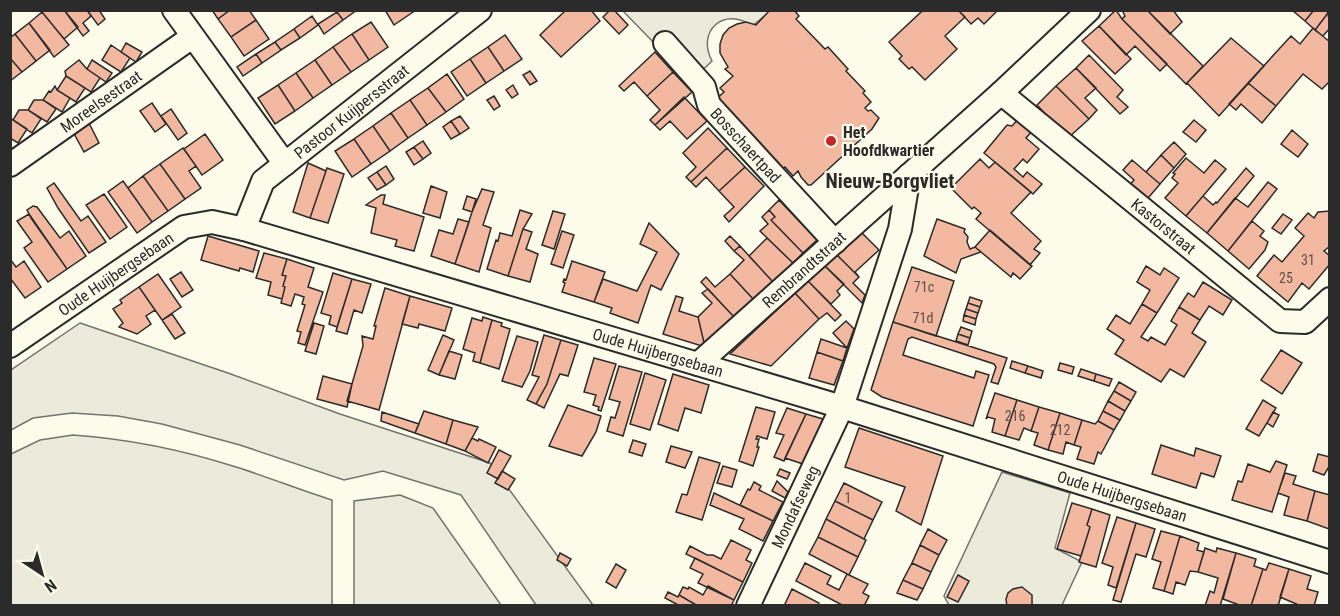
<svg xmlns="http://www.w3.org/2000/svg" width="1340" height="616" viewBox="0 0 1340 616" font-family="'Roboto Condensed',sans-serif">
  <style>
    .green { fill: #ecebdb; stroke: #74746e; stroke-width: 1.5 }
    .building { fill: #f2b8a0; stroke: #2b2b2b; stroke-width: 1.5 }
    .lines { fill: none; stroke-linecap: round; stroke-linejoin: round }
    .minor-casing { stroke: #2b2b2b; stroke-width: 26 }
    .minor { stroke: #fdfbea; stroke-width: 22 }
    .poi-dot { fill: #c62828; stroke: #fdfbea; stroke-width: 2 }
    .labels { text-anchor: middle; dominant-baseline: central; stroke-width: 4.5; stroke-linejoin: round; paint-order: stroke }
    .number-label { font-size: 14px; fill: #5d4e48 }
    .street-label { font-size: 16px; fill: #2b2b2b; stroke: #fdfbea }
    .poi-label { font-size: 16px; font-weight: bold; fill: #2b2b2b; stroke: #fdfbea; text-anchor: start }
    .quarter-label { font-size: 20px; font-weight: bold; fill: #2b2b2b; stroke: #fdfbea }
  </style>
  <rect width="100%" height="100%" fill="#fdfbea"/>
  <!-- green -->
  <path class="green" d="M623,11H771L752,26C724,6 696,31 712,61L691,81Z
    M80,323L228,373L340,414L490,463L593,605H536L461,495L383,471L344,480L240,445L162,424L118,416L72,413L33,418L11,430V370Z
    M73,435C129,439 183,450 236,467C268,477 300,490 332,500V605H11V454L40,440Z
    M1002,472L1070,493L1055,548L1082,562L1062,605H949L944,596Z
    M400,495L433,508L501,605H354V501Z"/>
  <!-- building -->
  <path class="building" d="M44,10H64L78,27L64,39L42,12Z
    M64,10H87L91,16L83,23L89,31L83,36Z
    M87,10H99L105,19L98,25Z
    M212,10H230L218,19Z
    M230,10H249L256,20L231,37L218,19Z
    M338,10H357L343,20L337,12Z
    M385,10H416L394,25Z
    M566,10H591L600,21L561,57L540,35Z
    M610,10H614L628,25L619,34L603,17Z
    M770,10H794L799,16L796,19L825,49L828,47L848,69L846,71L865,91L863,93L871,102L865,108L868,111L871,110L879,118L872,129L811,185H808L801,177L798,171L793,176L785,167L782,169L716,99L724,92L720,88L733,76L725,69L728,67L720,53V44L723,35L729,28L737,24L746,22L756,25Z
    M958,10L965,17L945,36L957,49L925,80L912,67L909,69L899,59L902,56L889,42L921,12L920,10Z
    M958,10H998L984,24L978,18L971,24Z
    M1116,10L1122,19L1167,64L1160,71L1135,46L1126,55L1099,26Z
    M1122,10H1147L1203,66L1186,84L1122,19L1125,16Z
    M1147,10H1173L1182,22L1170,34Z
    M1292,10H1314L1305,21Z
    M1314,10H1326L1328,13L1315,30L1305,21Z
    M42,12L69,45L54,57L29,23Z
    M337,12L343,20L324,34L318,24Z
    M1328,13L1330,28L1323,36L1315,30Z
    M312,16L318,25L300,38L294,29Z
    M256,20L269,39L244,56L231,37Z
    M371,22L388,47L369,60L352,34Z
    M29,23L50,50L36,61L15,34Z
    M1099,26L1131,59L1115,74L1082,41Z
    M1313,28L1330,42V81L1322,89L1303,74L1276,106L1248,83L1291,36L1300,44Z
    M294,29L300,38L281,50L275,42Z
    M15,34L36,61L22,72L10,58V38Z
    M352,34L369,60L351,72L333,47Z
    M505,35L522,59L504,71L488,47Z
    M1231,38L1264,66L1219,116L1187,83Z
    M275,42L281,50L262,63L256,54Z
    M126,43L142,52L136,62L121,52Z
    M111,45L130,58L121,72L102,60Z
    M333,47L351,72L332,85L315,60Z
    M488,47L504,71L486,83L470,59Z
    M655,52L673,72L647,96L634,82L624,91L619,86Z
    M256,54L262,63L243,76L237,67Z
    M1089,55L1123,90L1117,97L1128,107L1120,114L1076,68Z
    M10,58L22,72L10,81Z
    M470,59L486,83L467,96L451,72Z
    M79,60L87,69L100,78L91,92L66,76L65,71Z
    M92,60L112,73L106,82L87,69Z
    M315,60L332,85L313,98L296,73Z
    M1076,68L1096,88L1085,98L1097,110L1089,119L1056,86Z
    M530,71L537,81L530,85L523,75Z
    M673,72L692,92L655,125L650,120L660,110L647,96Z
    M296,73L313,98L295,111L278,85Z
    M447,74L464,99L446,112L428,88Z
    M66,76L85,88L76,102L57,90Z
    M1248,83L1276,106L1262,123L1241,104L1236,110L1229,104Z
    M278,85L295,111L275,124L258,98Z
    M513,85L518,94L512,98L506,90Z
    M55,86L57,90L70,98L62,112L43,100L49,91L51,92Z
    M1056,86L1089,119L1068,138L1037,105Z
    M428,88L446,112L427,125L410,100Z
    M494,96L500,106L494,110L487,100Z
    M684,97L707,121L687,139L670,121L660,130L655,125Z
    M34,100H43L56,109L47,122L28,110Z
    M410,100L427,125L408,138L391,113Z
    M152,103L166,124L155,132L140,111Z
    M171,109L187,133L178,140L161,116Z
    M19,110H28L41,119L32,133L13,120Z
    M391,113L408,138L390,151L373,126Z
    M460,116L469,128L460,134L451,121Z
    M10,118L27,129L18,143L10,138Z
    M1019,118L1033,130L1026,138L1039,149L1027,163L1023,159L1014,169L1023,177L1027,172L1042,184L1033,194L984,153L1007,125L1012,126Z
    M87,119L99,143L84,152L72,130Z
    M1194,120L1206,130L1196,142L1183,132Z
    M451,121L460,134L451,139L443,127Z
    M373,126L390,151L371,164L354,139Z
    M708,128L727,148L691,182L686,177L696,167L683,153Z
    M1292,130L1308,144L1298,157L1281,144Z
    M205,134L223,160L202,175L184,149Z
    M354,139L371,164L352,177L335,151Z
    M423,141L431,153L423,159L414,147Z
    M1174,142L1186,154L1174,168L1161,155Z
    M414,147L423,159L414,165L406,152Z
    M183,148L196,166L189,171L201,188L185,199L160,164Z
    M727,148L745,167L719,191L706,177L696,187L691,182Z
    M1161,155L1174,168L1160,184L1146,172Z
    M1186,158L1204,173L1215,160L1226,169L1186,216L1165,198L1178,183L1172,178L1175,174L1173,173Z
    M980,159L989,168L995,162L1031,192L1011,213L1041,241L1034,249L1040,253L1030,265L976,219L981,213L974,207L972,209L951,188Z
    M1132,160L1160,184L1143,204L1126,189L1134,180L1123,170Z
    M308,163L326,171L310,218L293,212Z
    M160,164L185,199L168,211L143,176Z
    M386,166L394,179L386,185L377,172Z
    M745,167L764,186L729,222L724,216L734,207L719,191Z
    M327,168L344,174L328,223L310,218Z
    M1246,168L1254,176L1207,233L1186,216L1203,196L1213,205L1216,202L1217,203Z
    M377,172L386,185L377,190L368,178Z
    M143,176L168,211L152,222L128,188Z
    M123,181L152,222L137,233L108,192Z
    M1268,182L1277,189L1228,251L1207,233L1235,198L1248,207Z
    M54,183L81,221L88,216L106,242L89,253L58,208L47,188Z
    M431,186L447,192L440,218L423,213Z
    M482,189L494,192L483,225L491,228L479,272L455,264L472,212Z
    M104,194L127,227L110,239L86,205Z
    M381,195H385L383,204L424,217L414,251L395,246L397,240L371,233L376,208L366,205Z
    M467,196L476,199L472,212L463,209Z
    M779,200L817,240L803,253L771,220L775,217L769,210Z
    M33,206L37,207L60,238L69,231L86,256L67,269L31,218L27,210Z
    M520,210L532,214L523,229L508,276L487,269L496,240L498,241L500,233L512,236Z
    M769,210L775,217L771,220L803,253L793,263L760,231L768,224L762,217Z
    M553,211L565,214L554,249L542,245Z
    M1330,211V246L1324,251L1330,256V264L1309,289L1302,283L1288,302L1257,276L1274,255L1282,262L1304,236L1295,228L1308,213L1314,218L1318,212Z
    M29,214L67,269L48,282L24,248L32,242L17,221Z
    M1283,214L1292,220L1281,234L1272,228Z
    M458,219L469,222L455,264L431,256L439,230L453,234Z
    M937,219L965,229L964,232L968,237L967,242L970,249L975,247L981,252L961,259L956,273L924,256Z
    M1252,221L1264,231L1260,236L1268,242L1265,250L1249,269L1228,251Z
    M649,223L679,254L661,290L651,285L638,323L610,313L612,308L594,302L603,279L637,291L657,252L640,244Z
    M523,229L532,232L526,249L538,254L530,282L508,276Z
    M990,230L1032,266L1020,279L1013,273L1011,277L975,247Z
    M562,231L574,235L563,268L551,264Z
    M860,231L879,250L855,272L859,277L836,254Z
    M208,236L259,251L253,272L240,268L239,271L201,260Z
    M730,236L740,246L734,251L725,241Z
    M767,238L793,263L773,282L749,256Z
    M740,246L773,282L754,300L730,274L744,260L734,251Z
    M264,253L287,259L282,275L286,276L283,286L285,287L282,299L268,295L271,282L256,278Z
    M836,254L859,277L853,283L865,295L862,303L824,265Z
    M10,259L16,267L24,261L41,287L25,298L10,278Z
    M287,259L314,268L308,287L323,292L305,345L298,343L301,332L297,331L305,305L302,304L304,297L295,294L291,306L281,303L285,287L283,286L286,276L282,275Z
    M572,261L605,272L594,302L562,292L565,283L563,282L564,279L566,280Z
    M824,265L844,284L837,291L840,295L831,304L808,281Z
    M1146,266L1160,275L1164,268L1179,278L1157,313L1142,304L1150,290L1137,282Z
    M912,267L954,281L936,336L893,322Z
    M181,272L193,290L182,297L170,279Z
    M333,273L352,279L337,327L329,324L331,316L321,313Z
    M158,274L181,307L162,320L139,287Z
    M730,274L754,300L735,318L701,282L706,277L715,287Z
    M352,279L371,284L362,313L354,310L347,334L336,331Z
    M808,281L841,315L835,321L827,313L819,319L795,293Z
    M1203,282L1232,300L1223,315L1209,306L1200,320L1179,307L1188,293L1194,297Z
    M139,287L155,310L146,316L151,324L137,334L119,327L123,323L113,309L122,303L120,300Z
    M385,288L410,296L379,410L347,401L363,346L362,336L373,339L376,326H374Z
    M708,289L735,318L705,347L698,317L712,303L702,293Z
    M795,293L819,319L771,366L730,354Z
    M410,296L452,308L445,331L419,324L418,328L402,324Z
    M676,296L683,298L679,311L698,317L705,347L663,334Z
    M970,297L982,301L980,307L968,303Z
    M968,303L980,307L978,313L966,309Z
    M1142,304L1157,313L1141,337L1148,341L1151,337L1165,345L1177,325L1171,321L1179,307L1200,320L1192,333L1206,342L1184,377L1170,369L1161,382L1115,354L1124,340L1107,329L1116,315L1130,324Z
    M966,309L978,313L976,319L964,315Z
    M172,314L185,333L175,339L162,320Z
    M964,315L976,319L975,325L963,321Z
    M483,317L492,320L480,363L473,361L475,353L463,349L472,318L482,321Z
    M492,320L502,323L501,326L510,329L499,369L480,363Z
    M846,321L854,329L847,348L833,333Z
    M893,322L1007,358L998,384L991,382L996,367L994,364L912,337L908,339L903,355L974,378L976,371L989,375L973,426L882,397L871,390Z
    M314,323L324,326L316,354L305,351Z
    M961,327L972,331L970,338L958,334Z
    M958,334L970,338L968,345L956,341Z
    M443,335L454,340L439,375L428,370Z
    M544,335L561,340L547,384L536,404L527,400L539,377L532,375Z
    M517,336L538,342L530,371L522,387L502,381Z
    M821,339L847,348L843,361L817,352Z
    M561,340L578,345L568,376L560,374L544,408L536,404L547,384Z
    M1281,350L1302,363L1282,394L1261,380Z
    M449,351L462,355L455,379L439,375Z
    M817,352L843,361L834,385L809,378Z
    M594,358L616,364L601,411L598,410L599,407L593,405L596,395L584,392Z
    M1012,361L1028,366L1025,373L1010,368Z
    M1060,363L1074,367L1072,374L1058,370Z
    M619,366L642,372L623,436L607,431L611,417L615,418L620,402L609,399Z
    M1028,366L1043,371L1041,378L1025,373Z
    M1081,369L1096,374L1094,381L1078,376Z
    M645,373L666,380L650,430L630,424Z
    M673,374L709,385L701,413L685,408L678,431L658,424Z
    M1096,374L1112,379L1109,386L1094,381Z
    M323,376L352,384L347,407L317,399Z
    M1119,382L1136,392L1131,401L1114,391Z
    M1114,391L1131,401L1125,411L1108,401Z
    M995,393L1017,400L1005,436L992,432L995,419L988,417L986,419Z
    M1017,400L1039,407L1031,431L1024,428L1019,440L1005,436Z
    M1263,400L1276,408L1259,436L1246,429Z
    M1108,401L1125,411L1120,420L1103,411Z
    M568,405L601,416L596,432L582,456L549,446Z
    M756,407L775,412L767,439L757,436L756,439H759L757,447H759L753,466L739,461Z
    M1039,407L1060,413L1048,450L1034,445L1038,433L1031,431Z
    M787,408L806,414L784,461L774,457L784,435L776,433Z
    M424,411L453,420L446,444L415,433Z
    M1103,411L1120,420L1114,430L1098,421Z
    M382,412L419,424L415,433L381,421Z
    M1273,412L1279,415L1273,427L1267,423Z
    M1060,413L1082,420L1074,445L1066,442L1063,454L1048,450Z
    M806,414L823,419L803,464L785,458Z
    M453,420L478,427L465,451L446,444Z
    M1082,420L1095,424L1098,421L1114,430L1101,454L1098,452L1094,464L1077,459L1081,447L1074,445Z
    M859,428L943,456L921,525L896,511L905,487L845,467Z
    M472,438L478,441L479,439L496,447L488,463L465,451Z
    M633,440L646,444L642,456L629,452Z
    M1161,445L1194,456L1196,448L1221,456L1214,477L1201,473L1196,488L1152,474Z
    M671,446L692,452L685,468L666,462Z
    M499,450L511,456L498,479L487,473Z
    M1318,454L1330,457V465L1324,475L1313,471Z
    M699,457L720,463L702,520L676,512L682,494L687,495Z
    M1276,461L1287,465L1272,512L1232,500L1238,481L1242,482L1248,464L1270,472Z
    M723,466L737,470L732,487L717,483Z
    M780,469L790,473L787,479L777,475Z
    M502,471L515,479L508,490L495,483Z
    M1285,473L1296,476L1293,484L1315,491L1307,521L1284,515L1289,497L1278,493Z
    M777,481L788,492L785,498L772,491Z
    M754,482L761,486L759,490L783,502L773,521L740,505L748,489L750,490Z
    M844,483L882,502L873,520L835,501Z
    M1315,491L1330,495L1329,529L1307,521Z
    M714,493L773,521L763,541L739,529L744,519L710,505Z
    M835,501L873,520L864,539L826,519Z
    M1072,503L1092,509L1087,525L1090,527L1081,556L1057,549Z
    M1092,509L1110,515L1096,567L1079,562L1090,527L1087,525Z
    M1117,517L1136,523L1116,588L1108,585L1113,567L1102,563Z
    M826,519L866,540L858,557L818,537Z
    M1136,523L1155,529L1146,557L1136,554L1121,602L1113,600Z
    M928,529L947,540L939,555L920,545Z
    M1161,531L1180,536L1164,591L1153,588L1161,562L1152,559Z
    M1180,536L1199,543L1197,550L1204,552L1198,572L1190,571L1185,585L1176,582L1173,594L1164,591Z
    M818,537L858,557L849,575L809,554Z
    M731,540L751,550L746,560L752,563L743,582L686,554L690,546L707,555H713L721,559Z
    M920,545L939,555L931,572L912,563Z
    M1205,548L1216,552L1217,548L1236,553L1220,606H1205L1210,591L1214,593L1218,578L1198,572Z
    M560,553L571,559L567,566L557,560Z
    M1236,553L1256,559L1254,566L1263,569L1251,606H1242L1223,599Z
    M695,558L743,582L734,600L698,583L703,574L690,568Z
    M805,563L831,576L827,584L839,590L847,574L868,584L863,593L869,596L864,606H844L796,581Z
    M912,563L931,572L923,589L903,580Z
    M1269,563L1289,569L1278,606H1251L1263,569L1266,570Z
    M616,564L626,570L616,588L606,582Z
    M1289,569L1311,576L1307,589L1318,592L1314,606H1301L1280,597Z
    M958,575L969,581L958,602L947,597Z
    M903,580L923,589L917,600L897,593Z
    M708,586L734,600L731,606H698L679,595L683,587L688,589L689,587L703,595Z
    M1022,587L1032,595V606H1007L1006,599L1008,593L1013,589Z
    M792,589L819,603L818,606H784Z
    M668,592L678,597L679,595L698,606H680L665,598Z"/>
  <g class="lines">
    <!-- minor casing -->
    <g class="minor-casing">
      <g id="minor">
        <path d="M174,10L285,164"/>
        <path id="s1" d="M665,43L704,87L709,105L835,242"/>
        <path id="s2" d="M1001,93L1280,321L1305,322L1330,299"/>
        <path id="s3" d="M10,165L192,37"/>
        <path id="s4" d="M244,229L263,181L480,10"/>
        <path id="s5" d="M10,346L184,227L212,222L244,229L842,407L1330,562"/>
        <path id="s6" d="M698,364L1001,93L1089,10"/>
        <path id="s7" d="M748,606L842,407L900,229L909,175"/>
      </g>
    </g>
    <!-- minor -->
    <use href="#minor" class="minor"/>
  </g>
  <!-- markers -->
  <circle class="poi-dot" cx="831" cy="141" r="6"/>
  <g class="labels">
    <!-- number labels -->
    <g class="number-label">
      <text x="1308" y="260">31</text>
      <text x="1286" y="278">25</text>
      <text x="924" y="287">71c</text>
      <text x="923" y="318">71d</text>
      <text x="1015" y="416">216</text>
      <text x="1060" y="430">212</text>
      <text x="848" y="498">1</text>
    </g>
    <!-- street labels -->
    <g class="street-label">
      <text stroke="none"><textPath href="#s3" startOffset="111">Moreelsestraat</textPath></text>
      <text stroke="none"><textPath href="#s4" startOffset="164">Pastoor Kuijpersstraat</textPath></text>
      <text stroke="none"><textPath href="#s1" startOffset="132">Bosschaertpad</textPath></text>
      <text stroke="none"><textPath href="#s2" startOffset="210">Kastorstraat</textPath></text>
      <text stroke="none"><textPath href="#s6" startOffset="142">Rembrandtstraat</textPath></text>
      <text stroke="none"><textPath href="#s5" startOffset="128">Oude Huijbergsebaan</textPath></text>
      <text stroke="none"><textPath href="#s5" startOffset="704">Oude Huijbergsebaan</textPath></text>
      <text stroke="none"><textPath href="#s5" startOffset="1190">Oude Huijbergsebaan</textPath></text>
      <text stroke="none"><textPath href="#s7" startOffset="110">Mondafseweg</textPath></text>
    </g>
    <!-- poi labels -->
    <g class="poi-label">
      <text x="843" y="132">Het<tspan x="843" dy="18">Hoofdkwartier</tspan></text>
    </g>
    <!-- quarter labels -->
    <g class="quarter-label">
      <text x="890" y="181">Nieuw-Borgvliet</text>
    </g>
  </g>
  <!-- border -->
  <rect width="1340" height="616" fill="none" stroke="#2b2b2b" stroke-width="24"/>
  <!-- north arrow -->
  <g transform="translate(42 574) rotate(144)" stroke="#fdfbea" stroke-width="4.5" paint-order="stroke">
  <path d="M0-4.5L10 22L0 15L-10 22Z" fill="#2b2b2b"/>
  <text y="-9" font-size="16" font-weight="bold" text-anchor="middle" fill="#2b2b2b">N</text>
  </g>
</svg>
